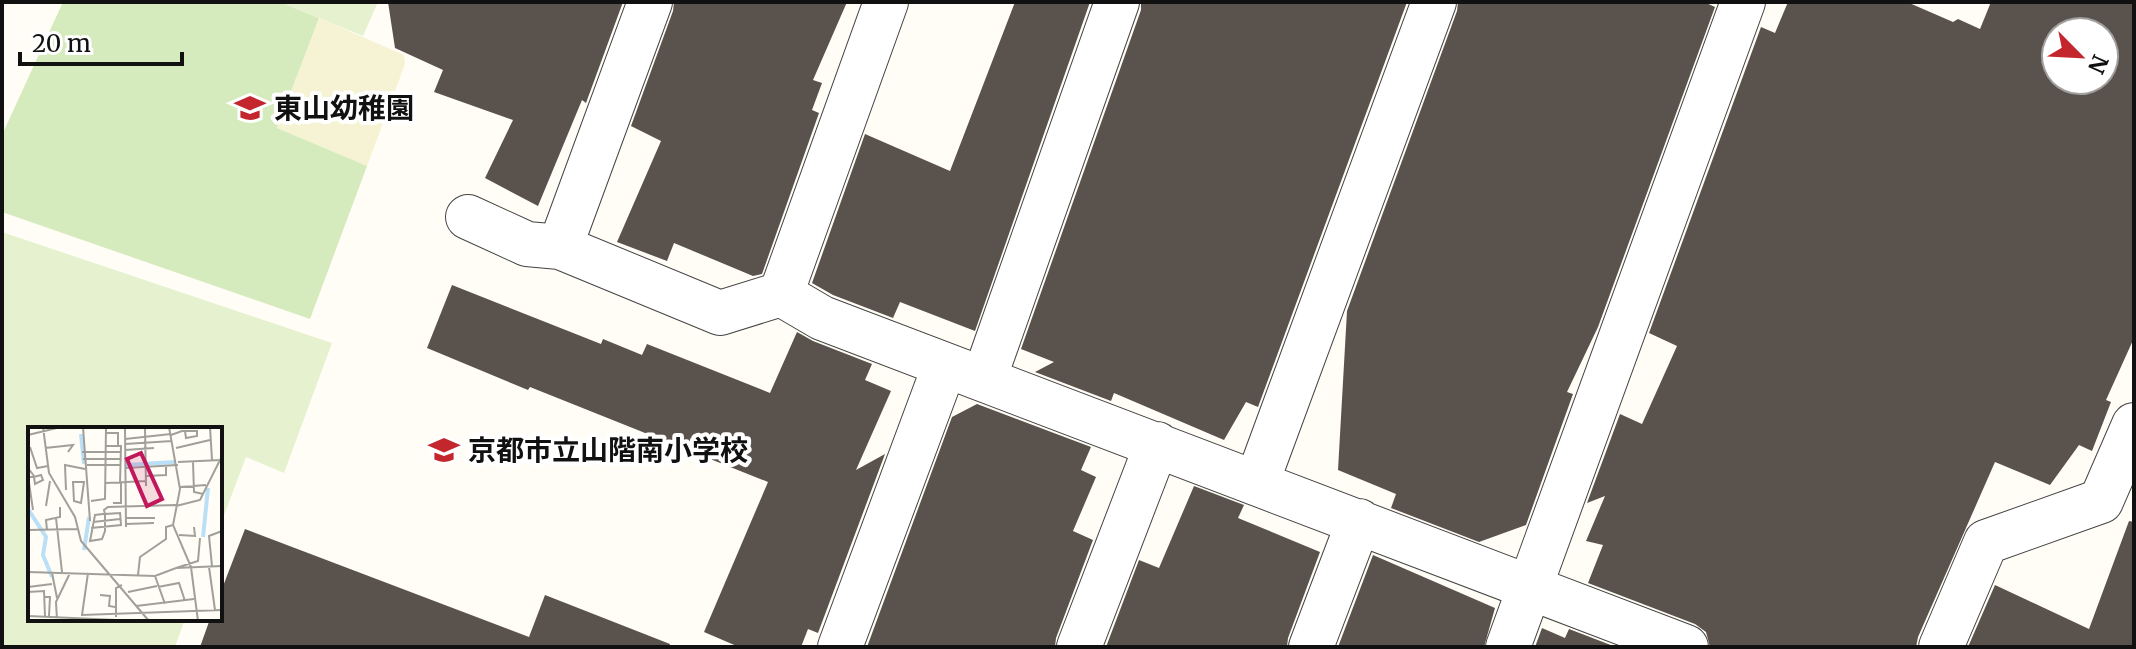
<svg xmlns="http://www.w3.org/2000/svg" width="2136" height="649" viewBox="0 0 2136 649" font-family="Merriweather,'Noto Sans JP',serif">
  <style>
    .farmland { fill: #f6f3d4 }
    .green { fill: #d5ebbd }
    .pitch { fill: #e6f2cf }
    .building { fill: #5a524d; fill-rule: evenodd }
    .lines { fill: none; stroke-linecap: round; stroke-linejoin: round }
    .minor-casing { stroke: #444; stroke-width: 46 }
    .minor { stroke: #fff; stroke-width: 44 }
    .labels { text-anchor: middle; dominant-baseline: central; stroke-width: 8; stroke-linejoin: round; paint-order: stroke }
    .poi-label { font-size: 28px; font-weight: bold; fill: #111; stroke: #fff; text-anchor: start }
    .inset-river { fill: none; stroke: #b9e0f7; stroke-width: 4 }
    .inset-road { fill: none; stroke: #a09f9a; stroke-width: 2 }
    .view { fill: #c2185b; fill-opacity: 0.15; stroke: #c2185b; stroke-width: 4 }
    .inset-edge { fill: none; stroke: #111; stroke-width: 4 }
  </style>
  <rect width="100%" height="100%" fill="#fffdf5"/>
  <!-- farmland -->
  <path class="farmland" d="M319,18L404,55L405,64L367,166L277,128Z"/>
  <!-- green -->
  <path class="green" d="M63,2H280L319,18L277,128L367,166L310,319L2,212V135Z"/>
  <!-- pitch -->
  <path class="pitch" d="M280,2H378L363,36Z
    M2,232L332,343L284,473L246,457L220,526V429H30V619H185L175,647H2Z"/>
  <!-- building -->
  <path class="building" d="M388,2H623L586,103L582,100L538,206L485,178L513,120L434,92L443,70L395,48Z
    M674,2H847L813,80L822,83L812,110L819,113L762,274L753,276L674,243L667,261L617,242L661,141L631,126L673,11Z
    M1015,2H1090L975,331L900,302L893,318L833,295L812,283L865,134L950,171Z
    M1141,2H1407L1258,407L1246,402L1224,440L1114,393L1111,401L1035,372L1054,362L1021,349L1141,10Z
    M1458,2H1704L1715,7L1598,327L1567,392L1573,394L1526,525L1479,542L1391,508L1396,494L1338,470L1347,311L1457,11Z
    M1788,2H1907L1953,22L1958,19L1980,29L1991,2H2134V338L2106,400L2111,402L2092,451L2079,445L2050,485L1995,462L1918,637L1916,647H1710L1706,632L1695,624L1588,583L1603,545L1586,541L1605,496L1587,503L1620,414L1642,424L1677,346L1649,333L1761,27L1775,33ZM2056,32H2104V80H2056Z
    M452,285L601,344L603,339L642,355L647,344L770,393L797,332L813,341L872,364L865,380L891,391L856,470L885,454L818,633L808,629L801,647H739L704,632L768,482L530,387L528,390L427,348Z
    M977,404L1091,447L1081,470L1096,477L1073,531L1093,540L1056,638L1055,647H867L952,417Z
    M1194,486L1244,505L1238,518L1320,552L1288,638L1287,647H1106L1139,560L1159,568Z
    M2129,521L2134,522V647H1968L1995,585L2089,629Z
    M245,529L529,637L545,595L670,644L669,647H200L210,619H220V594Z
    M1373,555L1495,608L1484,647H1338Z
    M1542,628L1565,638L1569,629L1616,647H1535Z"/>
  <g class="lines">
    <!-- minor casing -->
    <g class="minor-casing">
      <path id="minor" d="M468,217L527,244L560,247L720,313L781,294L886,2
        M560,247L650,2
        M781,294L822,318L1686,647
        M984,379L1117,2
        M1257,482L1434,2
        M840,647L945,365
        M1079,647L1157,444
        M1311,647L1359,521
        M1508,647L1743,2
        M1941,647L1986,542L2101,501L2134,425"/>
    </g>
    <!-- minor -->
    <use href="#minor" class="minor"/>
  </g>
  <!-- icons -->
  <defs>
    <g id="school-bare" transform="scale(2.4)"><path d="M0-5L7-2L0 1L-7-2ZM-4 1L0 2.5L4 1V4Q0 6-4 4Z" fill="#c4262e" stroke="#fff" stroke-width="2.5" paint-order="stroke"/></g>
  </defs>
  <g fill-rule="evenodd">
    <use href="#school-bare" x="250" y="108"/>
    <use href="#school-bare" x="444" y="450"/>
  </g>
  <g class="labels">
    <!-- poi labels -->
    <g class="poi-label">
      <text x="274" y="108">東山幼稚園</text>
      <text x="468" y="450">京都市立山階南小学校</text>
    </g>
  </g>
  <!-- overview -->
  <g transform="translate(28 427)">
    <rect width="194" height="194" fill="#fffdf5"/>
    <path class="inset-river" d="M53,7L56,37M98,38L147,35M0,82L18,110L15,128L24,150M175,110L180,61M56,123L61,90"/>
    <path class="inset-road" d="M15,0L21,46L47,90L53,114L121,194M55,0L62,94M97,0L98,100M117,0L118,59M141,0L152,62L145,98L163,140L170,194M182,0L184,33M78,6H90V19M0,8L33,0M143,8L154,4H169V9L158,11L157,4M97,12L143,7M97,17L144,14M78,19H93L92,56M2,20L9,41L20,39M17,21L45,18L40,25M148,21L182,13M97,23L126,21M54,25H93M55,32H92M150,35L193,33M165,35L166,65L175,67M59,38H92M0,41L6,49V50L7,57L15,53L13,48L6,50H1M97,41L150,38M0,49L5,83M118,49L138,48V39M45,55H56L53,76L46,74ZM78,56L118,54M152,60L178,58M38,63L37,38L57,42M63,74L77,72L78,0M85,76H93V56M18,79L22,54M148,79L172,73L194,29M92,86L77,87H75L67,88L62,114L74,112L77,104V87L76,83L80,80L148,78M28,91L34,145M98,91H127M65,95L92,92M98,97L126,96M63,101L93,98L92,85M0,103L50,102M19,103L18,93L32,90V80M151,108L167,109L166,100M184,139L181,109L194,104M181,140L187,183M148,141L170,134L172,111M0,145L127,149L148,141L194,139M24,146L29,171M60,146L54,188L194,183M110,148L112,130L138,112V100L145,98M127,149L137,177M0,160L24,157M130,160L151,156L157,174M0,165L16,164L17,189M100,165L129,159M72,168L82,169L81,179L87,180M16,170H22L21,189M108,179L166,172M0,189L111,194M88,190V161L94,158M29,193L28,175L42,146"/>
    <path class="view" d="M113,26L134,72L119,79L99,32Z"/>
    <rect width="194" height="194" class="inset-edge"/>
  </g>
  <!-- border -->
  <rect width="2136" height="649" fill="none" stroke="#111111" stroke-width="8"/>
  <!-- north arrow -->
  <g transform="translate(2080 56) rotate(114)"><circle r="38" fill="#ffffff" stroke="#a0a0a0" stroke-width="2"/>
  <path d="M0-6L14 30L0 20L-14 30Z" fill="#c4262e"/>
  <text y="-12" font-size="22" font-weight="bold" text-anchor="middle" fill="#111111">N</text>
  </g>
  <!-- scale -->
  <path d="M20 52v12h162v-12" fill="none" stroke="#111111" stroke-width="4"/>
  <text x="32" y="52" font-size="24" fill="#111111" stroke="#ffffff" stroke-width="6" paint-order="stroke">20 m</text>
</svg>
